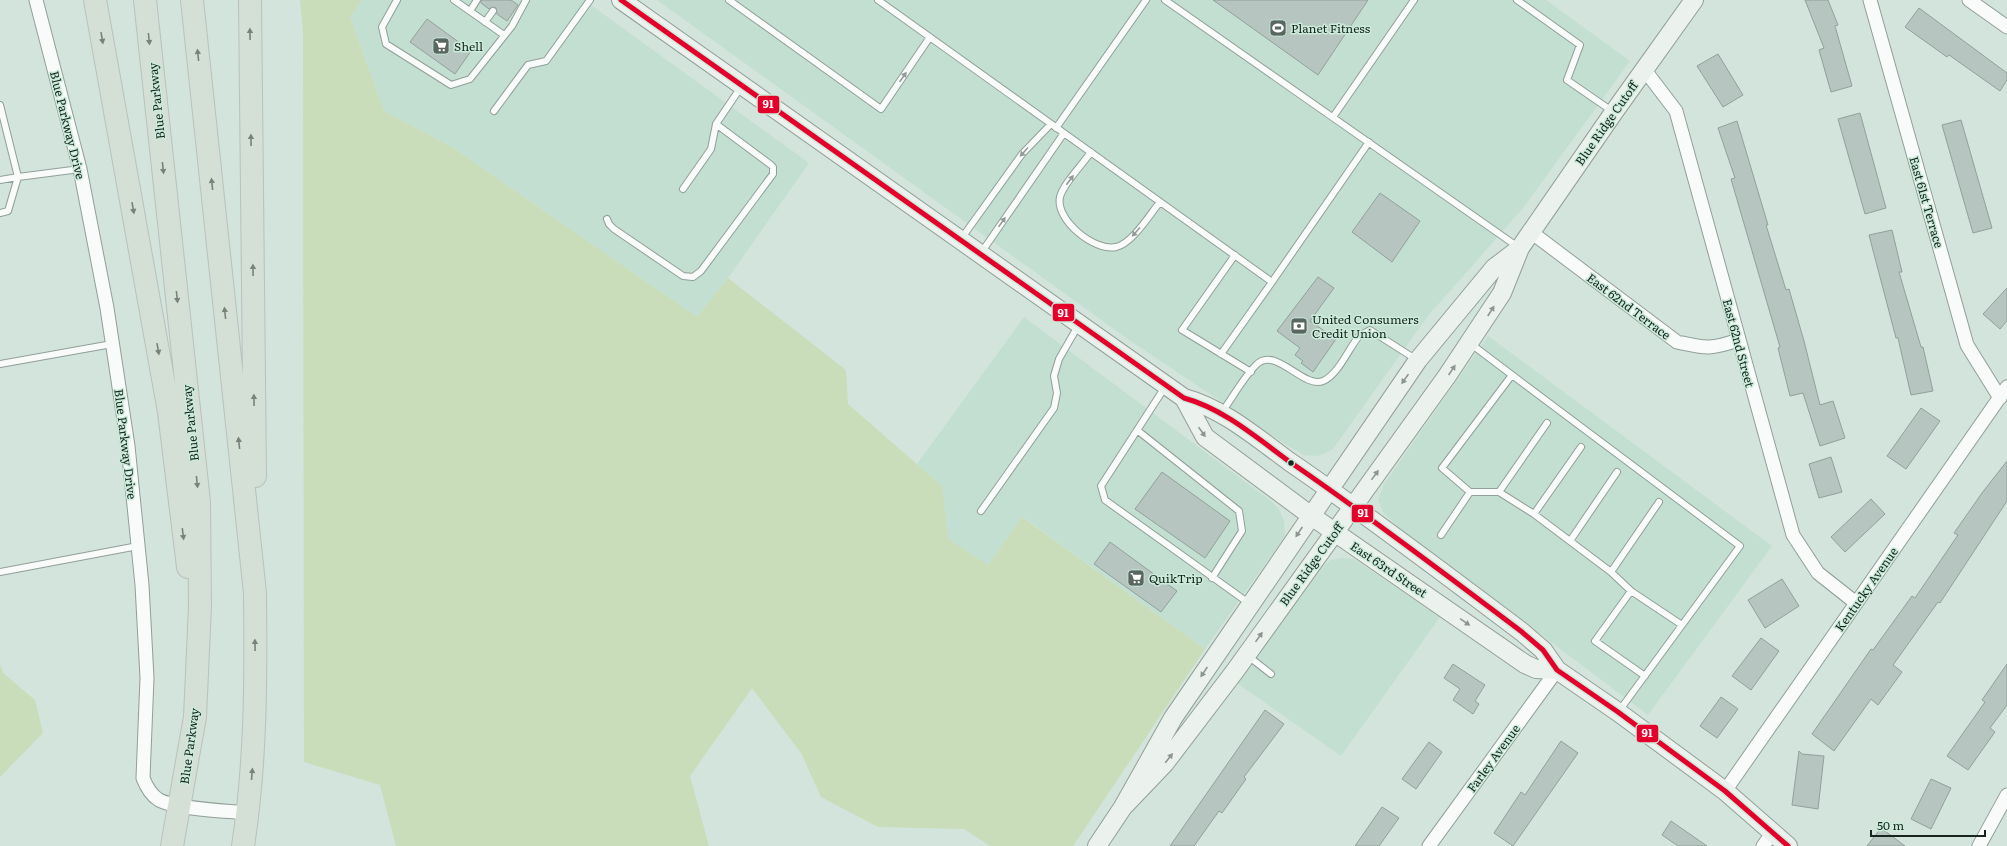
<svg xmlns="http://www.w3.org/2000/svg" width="2007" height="846" viewBox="0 0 2007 846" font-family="Literata,serif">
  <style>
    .built { fill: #c3dfd1 }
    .green { fill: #c9ddbb }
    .building { fill: #b6c5c0; stroke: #92a09b }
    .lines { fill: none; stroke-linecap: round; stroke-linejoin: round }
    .service-casing { stroke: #929f98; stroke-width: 8 }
    .minor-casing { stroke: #929f98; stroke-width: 15 }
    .secondary-casing { stroke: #929f98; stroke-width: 20 }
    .trunk-casing { stroke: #b8c1bd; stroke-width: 24 }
    .service { stroke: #f8fbfa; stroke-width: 6 }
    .minor { stroke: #f8fbfa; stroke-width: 13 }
    .secondary { stroke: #ebf1ec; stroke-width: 18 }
    .trunk { stroke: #d4dfd6; stroke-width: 22 }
    .bus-1-casing { stroke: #cbebdb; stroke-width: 8 }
    .bus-1 { stroke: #e4002b; stroke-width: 5 }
    .oneway { fill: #76827a }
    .oneway2 { fill: #939a97 }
    .oneway3 { fill: #8c958f }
    .bus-dot { fill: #18241e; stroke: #cbebdb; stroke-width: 1.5 }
    .labels { text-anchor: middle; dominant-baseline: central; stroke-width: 3; stroke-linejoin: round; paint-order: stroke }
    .poi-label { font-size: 12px; fill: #18241e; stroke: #cbebdb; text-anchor: start }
    .street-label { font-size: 12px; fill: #18241e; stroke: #cbebdb }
    .line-badge { stroke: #cbebdb; stroke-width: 1.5 }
    .badge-label { font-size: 11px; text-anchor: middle; font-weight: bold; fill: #fff }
  </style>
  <rect width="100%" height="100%" fill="#d2e4db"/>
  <!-- built -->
  <path class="built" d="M362,0H584L809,163L728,278L697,317L452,147L384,111L350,17Z
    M657,0H1546L1630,61L1523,208L1427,317L1333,449L1319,456L1304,455L1288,446L1132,342Z
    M1024,317L1271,501L1279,509L1284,521L1285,536L1205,649L1023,517L988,565L947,539L942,486L917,464Z
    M1488,336L1772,546L1648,715L1398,527L1383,512L1378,500L1384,484Z
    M1342,558L1354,559L1440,617L1341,756L1237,683L1319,571L1331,560Z"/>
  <!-- green -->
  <path class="green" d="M300,0H362L350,17L384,111L452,147L697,317L728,278L846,370L848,404L942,486L948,539L988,565L1022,517L1205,649L1073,846H990L964,829L878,827L821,797L801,753L752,688L690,776L709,846H396L380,785L304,762L303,33Z
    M0,664L3,673L35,700L43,733L0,777Z"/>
  <!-- building -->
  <path class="building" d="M481,0H511L518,5L507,21L497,14L496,8L493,7L489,9L481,3Z
    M1213,0H1368L1318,75Z
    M1805,0H1828L1838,25L1835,26L1852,86L1831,92L1819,50L1824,48Z
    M1919,8L2007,73V80L2000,91L1949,55L1947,57L1905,27Z
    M427,19L471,51L455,74L410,42Z
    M1718,54L1743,95L1723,107L1697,66Z
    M1860,113L1886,208L1865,214L1838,119Z
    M1961,120L1992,228L1973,233L1942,125Z
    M1737,121L1768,225H1766L1786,290L1789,289L1804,341L1820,405L1833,401L1845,438L1820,446L1803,393L1790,396L1778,348L1780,347L1731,179L1735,178L1718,128Z
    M1380,193L1420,221L1392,262L1352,232Z
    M1892,230L1902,272H1899L1921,347H1923L1933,391L1911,395L1898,338H1896L1869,235Z
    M1318,277L1334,288L1310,321L1336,339L1313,372L1301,363L1303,361L1295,355L1300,348L1277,331Z
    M2007,288V321L2000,329L1983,314Z
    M1921,408L1940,421L1906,469L1887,456Z
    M1831,457L1842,492L1819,498L1809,464Z
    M2007,461V501L1940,603L1938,602L1893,665L1902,672L1878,705L1871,699L1834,751L1812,734L1871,649L1873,650L1912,596L1915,598L1958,535L1954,533L1982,493Z
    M1162,472L1230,521L1205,558L1135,509Z
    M1871,499L1885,514L1845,552L1831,537Z
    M1110,542L1177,591L1161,612L1094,564Z
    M1782,579L1799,606L1765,628L1748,600Z
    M1761,638L1779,651L1751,690L1732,676Z
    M1453,664L1485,685L1475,701L1479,704L1473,714L1453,700L1460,689L1444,678Z
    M2007,664V705L1990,728L1995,732L1968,770L1947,756L1985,702L1982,700Z
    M1721,697L1738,709L1717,738L1700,726Z
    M1265,710L1284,724L1244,777L1246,779L1222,813L1219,811L1194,846H1170Z
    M1561,741L1578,753L1513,846L1494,833L1521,792L1525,795Z
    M1429,742L1442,752L1416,789L1402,779Z
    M1799,751L1802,754L1824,756L1818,809L1792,805Z
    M1931,779L1951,788L1931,829L1911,819Z
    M1382,807L1399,818L1379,846H1355Z
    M1671,821L1707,846H1678L1662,835Z
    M1881,828L1905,846H1867Z"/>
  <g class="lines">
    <!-- service casing -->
    <g class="service-casing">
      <path id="service" d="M397,0L382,27L386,44L451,85L470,79L512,26L526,0
        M454,0L504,35
        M729,0L881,109L930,37
        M878,0L1272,282L1369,142
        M1165,0L1518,247
        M1517,0L1580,45L1567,80L1612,111
        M470,11L477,0
        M485,22L493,11
        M0,105L18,177L0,180
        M494,111L528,65L546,61L590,0
        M1333,117L1414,0
        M1056,128L1146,0
        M1091,152C1083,164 1063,184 1060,197C1055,220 1095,252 1116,247C1132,244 1150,214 1160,202
        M683,189L711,149L716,124L741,87
        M0,213L8,211L18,177L80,169
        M607,219L609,224L614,229L683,276L693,277L701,271L773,174V167L771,165L716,124
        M961,239L1022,154L1051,124
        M981,253L1064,133
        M1235,255L1182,330L1251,372
        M1221,354L1272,282
        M0,364L112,344
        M1512,375L1740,546L1619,711
        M1165,387L1101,486L1105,500L1250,604
        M1222,412C1233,397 1243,378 1256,365C1275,345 1303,389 1323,381C1338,375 1349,348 1359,336C1362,334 1367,332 1370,330L1417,360
        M1137,430L1239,511L1242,531L1212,578
        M1470,492H1499L1534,514L1611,572L1631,591
        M1499,492L1547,423
        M981,511L1054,408L1057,393L1054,376L1059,359L1078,326
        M1534,514L1581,447
        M1441,535L1470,492L1442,468L1512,375L1471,344
        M1570,541L1617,472
        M0,572L138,546
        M1611,572L1659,502
        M1248,656L1271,674
        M1645,676L1595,641L1631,591L1682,625"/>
    </g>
    <!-- minor casing -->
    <g class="minor-casing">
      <path id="minor" d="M36,0L80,169L107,308L128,446L142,585L147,678L143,778C146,786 151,795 159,800C176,809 227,811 248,813
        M1870,0L1967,345L2000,398
        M1969,0L2007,27
        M1644,69L1676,111L1793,535L1818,573L1856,603
        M1531,232L1677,342C1705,348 1710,350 1738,340
        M1725,791L2007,387
        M1429,846L1557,670
        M1763,846L1773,832
        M1979,846L2007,795"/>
    </g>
    <!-- secondary casing -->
    <g class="secondary-casing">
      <path id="secondary" d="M621,0L1184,398C1224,409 1257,438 1290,462C1369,516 1445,574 1522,632L1543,650L1557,670L1618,712L1725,791L1788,846
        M1184,398L1205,437L1310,515L1525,664L1536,669L1557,670
        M1123,807L1165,763L1235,671L1447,376L1502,293L1520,248L1614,112L1694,0
        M1097,846L1123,807L1173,718L1418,360L1494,268L1519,249"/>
    </g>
    <!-- trunk casing -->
    <g class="trunk-casing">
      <path id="trunk" d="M95,0L169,412L188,567
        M145,0L199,502L200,606L195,717L172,846
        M192,0L255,593C256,678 256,762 243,846
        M250,0L255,476"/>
    </g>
    <!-- service -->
    <use href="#service" class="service"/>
    <!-- minor -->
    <use href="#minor" class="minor"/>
    <!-- secondary -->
    <use href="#secondary" class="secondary"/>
    <!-- trunk -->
    <use href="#trunk" class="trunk"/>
    <!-- bus-1 casing -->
    <g class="bus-1-casing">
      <path id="bus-1" d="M621,0L1184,398C1224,409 1257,438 1290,462C1369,516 1445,574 1522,632L1543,650L1557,670L1618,712L1725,791L1788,846"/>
    </g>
    <!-- bus-1 -->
    <use href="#bus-1" class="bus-1"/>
  </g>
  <!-- one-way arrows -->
  <defs><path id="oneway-solid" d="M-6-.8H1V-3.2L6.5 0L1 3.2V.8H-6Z"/></defs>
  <g class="oneway">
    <use href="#oneway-solid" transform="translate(250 34) rotate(-91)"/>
    <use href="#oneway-solid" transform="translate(102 38) rotate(80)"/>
    <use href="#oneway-solid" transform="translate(149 39) rotate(84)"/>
    <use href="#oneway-solid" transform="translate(198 55) rotate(-96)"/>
    <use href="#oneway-solid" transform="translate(251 140) rotate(-91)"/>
    <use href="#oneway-solid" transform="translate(163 168) rotate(84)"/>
    <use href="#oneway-solid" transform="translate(212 184) rotate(-96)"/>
    <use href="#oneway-solid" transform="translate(133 208) rotate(80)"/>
    <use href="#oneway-solid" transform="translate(253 270) rotate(-91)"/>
    <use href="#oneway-solid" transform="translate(177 297) rotate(84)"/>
    <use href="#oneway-solid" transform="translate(225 313) rotate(-96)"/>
    <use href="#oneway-solid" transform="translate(158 349) rotate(80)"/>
    <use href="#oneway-solid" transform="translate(254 400) rotate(-91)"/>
    <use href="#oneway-solid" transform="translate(239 443) rotate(-96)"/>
    <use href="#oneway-solid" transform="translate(197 482) rotate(84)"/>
    <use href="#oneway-solid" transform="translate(183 534) rotate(83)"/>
    <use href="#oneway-solid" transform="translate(255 645) rotate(-91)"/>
    <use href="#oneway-solid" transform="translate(252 774) rotate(-85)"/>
  </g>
  <g class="oneway2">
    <use href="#oneway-solid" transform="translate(903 77) rotate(-55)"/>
    <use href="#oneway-solid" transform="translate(1024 152) rotate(132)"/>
    <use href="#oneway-solid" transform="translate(1070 180) rotate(-53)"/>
    <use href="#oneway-solid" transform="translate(1002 222) rotate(-55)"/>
    <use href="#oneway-solid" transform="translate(1136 232) rotate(132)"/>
  </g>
  <g class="oneway3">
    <use href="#oneway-solid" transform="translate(1491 311) rotate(-57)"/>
    <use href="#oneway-solid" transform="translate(1452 370) rotate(-56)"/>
    <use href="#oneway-solid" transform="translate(1405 379) rotate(125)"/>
    <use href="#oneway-solid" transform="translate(1202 432) rotate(55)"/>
    <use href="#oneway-solid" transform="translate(1375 475) rotate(-54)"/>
    <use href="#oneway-solid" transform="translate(1299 532) rotate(124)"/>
    <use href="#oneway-solid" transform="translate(1465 622) rotate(35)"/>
    <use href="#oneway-solid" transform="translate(1259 637) rotate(-55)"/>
    <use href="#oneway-solid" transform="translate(1204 672) rotate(124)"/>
    <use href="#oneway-solid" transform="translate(1169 758) rotate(-52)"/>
  </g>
  <!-- icons -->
  <defs>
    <g id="stadium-square" transform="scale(0.9)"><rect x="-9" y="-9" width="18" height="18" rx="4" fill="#596760" stroke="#cbebdb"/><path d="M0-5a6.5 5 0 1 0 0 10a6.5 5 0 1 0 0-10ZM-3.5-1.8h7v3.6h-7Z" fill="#fff"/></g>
    <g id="supermarket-square" transform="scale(0.9)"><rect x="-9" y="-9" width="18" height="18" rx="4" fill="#596760" stroke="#cbebdb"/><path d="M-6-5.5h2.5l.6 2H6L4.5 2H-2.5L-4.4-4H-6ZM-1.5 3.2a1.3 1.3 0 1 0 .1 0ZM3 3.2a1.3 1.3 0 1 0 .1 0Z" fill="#fff"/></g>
    <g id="bank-square" transform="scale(0.9)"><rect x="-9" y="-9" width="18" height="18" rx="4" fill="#596760" stroke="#cbebdb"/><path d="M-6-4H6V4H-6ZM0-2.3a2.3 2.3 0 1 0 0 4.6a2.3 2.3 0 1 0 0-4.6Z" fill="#fff"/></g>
  </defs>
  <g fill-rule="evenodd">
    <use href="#stadium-square" x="1278" y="28"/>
    <use href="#supermarket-square" x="441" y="46"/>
    <use href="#bank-square" x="1299" y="326"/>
    <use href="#supermarket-square" x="1136" y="578"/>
  </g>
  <!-- markers -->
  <circle class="bus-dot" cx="1291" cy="463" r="3.5"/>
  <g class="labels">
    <!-- poi labels -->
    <g class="poi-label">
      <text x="1291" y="28">Planet Fitness</text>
      <text x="454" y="46">Shell</text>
      <text x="1312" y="319">United Consumers<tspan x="1312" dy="14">Credit Union</tspan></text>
      <text x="1149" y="578">QuikTrip</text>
    </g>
    <!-- street labels -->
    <g class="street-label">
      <text transform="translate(156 101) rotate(-96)">Blue Parkway</text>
      <text transform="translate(1606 123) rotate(-55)">Blue Ridge Cutoff</text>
      <text transform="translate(68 125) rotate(76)">Blue Parkway Drive</text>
      <text transform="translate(1927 202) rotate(74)">East 61st Terrace</text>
      <text transform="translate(1629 306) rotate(37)">East 62nd Terrace</text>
      <text transform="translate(1739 343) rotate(75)">East 62nd Street</text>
      <text transform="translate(190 423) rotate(-96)">Blue Parkway</text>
      <text transform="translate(126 444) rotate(83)">Blue Parkway Drive</text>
      <text transform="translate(1311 564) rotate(-54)">Blue Ridge Cutoff</text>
      <text transform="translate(1389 569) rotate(34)">East 63rd Street</text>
      <text transform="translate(1866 589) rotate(-55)">Kentucky Avenue</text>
      <text transform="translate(189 746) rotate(-82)">Blue Parkway</text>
      <text transform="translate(1493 758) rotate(-54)">Farley Avenue</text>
    </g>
  </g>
  <g class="line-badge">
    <rect x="757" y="95" width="23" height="19" rx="4" fill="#e4002b"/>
    <rect x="1052" y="303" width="23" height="19" rx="4" fill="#e4002b"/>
    <rect x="1351" y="504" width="23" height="19" rx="4" fill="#e4002b"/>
    <rect x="1636" y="724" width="23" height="19" rx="4" fill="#e4002b"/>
  </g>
  <g class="badge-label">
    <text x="768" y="108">91</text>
    <text x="1063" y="317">91</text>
    <text x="1363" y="517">91</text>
    <text x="1647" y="737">91</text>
  </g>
  <!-- scale -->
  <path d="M1871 830v6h114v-6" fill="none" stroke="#18241e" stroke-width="2"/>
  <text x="1877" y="830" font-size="12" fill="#18241e" stroke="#cbebdb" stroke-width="3" paint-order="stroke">50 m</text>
</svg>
